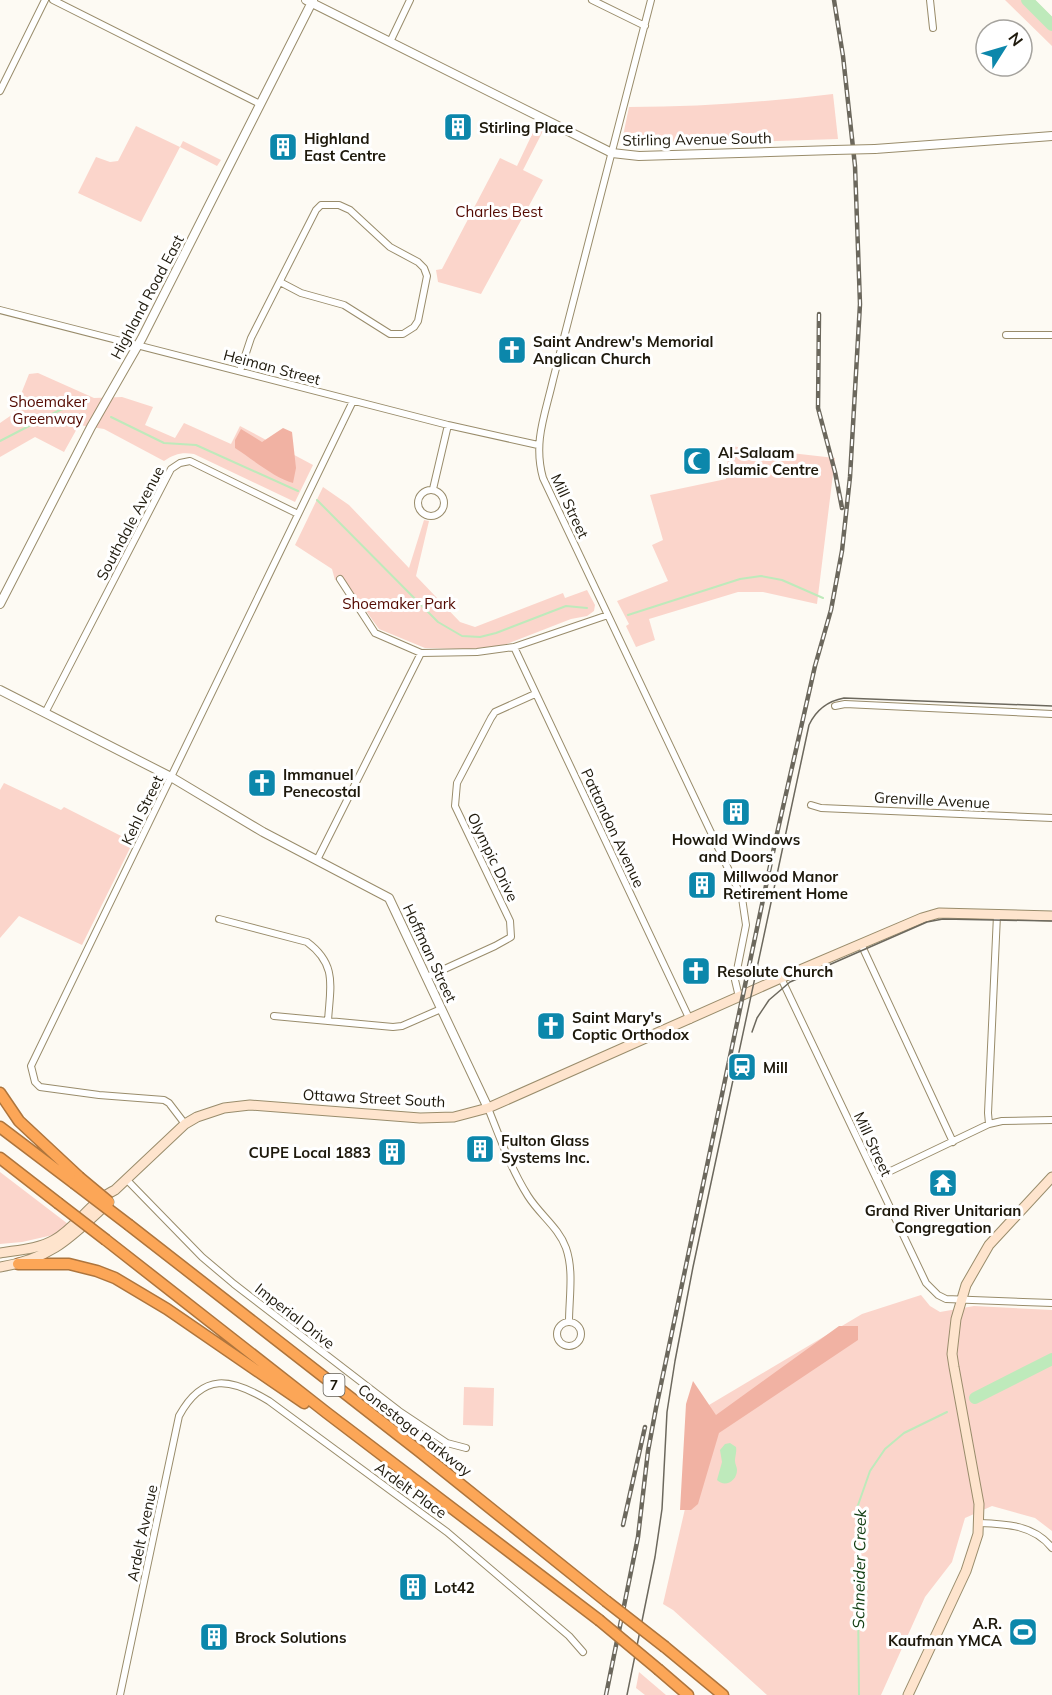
<svg xmlns="http://www.w3.org/2000/svg" width="1052" height="1695" viewBox="0 0 1052 1695" font-family="Mulish,sans-serif">
  <style>
    .green { fill: #fbd5cb }
    .forest { fill: #f1b2a3 }
    .water { fill: #beeabb }
    .lines { fill: none; stroke-linecap: round; stroke-linejoin: round }
    .stream { stroke: #beeabb; stroke-width: 2 }
    .river { stroke: #beeabb; stroke-width: 12 }
    .minor-casing { stroke: #998c6b; stroke-width: 8 }
    .tertiary-casing { stroke: #998c6b; stroke-width: 10 }
    .secondary-casing { stroke: #998c6b; stroke-width: 11 }
    .motorway-casing { stroke: #ae753d; stroke-width: 13 }
    .minor { stroke: #fff; stroke-width: 6 }
    .tertiary { stroke: #fff; stroke-width: 8 }
    .secondary { stroke: #fee4cd; stroke-width: 9 }
    .motorway { stroke: #fca657; stroke-width: 10 }
    .tram { stroke: #6c685d; stroke-width: 1.5 }
    .rail-casing { stroke: #6c685d; stroke-width: 4.5 }
    .rail { stroke: #fff; stroke-width: 2; stroke-dasharray: 7; stroke-linecap: butt }
    .tertiary-bridge-casing { stroke: #998c6b; stroke-width: 10; stroke-linecap: butt }
    .motorway-bridge-casing { stroke: #ae753d; stroke-width: 13; stroke-linecap: butt }
    .tertiary-bridge { stroke: #fff; stroke-width: 8 }
    .motorway-bridge { stroke: #fca657; stroke-width: 10 }
    .labels { text-anchor: middle; dominant-baseline: central; stroke-width: 6; stroke-linejoin: round; paint-order: stroke }
    .shield { fill: #fff; stroke: #625e55; stroke-width: 1.5 }
    .shield-label { font-size: 14px; font-weight: bold; fill: #1e190c }
    .poi-label { font-size: 15px; font-weight: bold; fill: #1e190c; stroke: #fff; text-anchor: start }
    .street-label { font-size: 15px; fill: #1e190c; stroke: #fff }
    .park-label { font-size: 15px; fill: #530900; stroke: #fff }
    .water-label { font-size: 16px; font-style: italic; fill: #0f3b0f; stroke: #fff }
  </style>
  <rect width="100%" height="100%" fill="#fdfaf3"/>
  <!-- green -->
  <path class="green" d="M1005,0H1035L1052,17V46Z
    M833,94L838,139L624,146L622,141L629,107C698,107 765,102 833,94Z
    M136,126L180,147L183,141L221,160L217,166L180,147L141,222L78,193L96,157L110,162L118,161Z
    M536,126L544,129L523,170L543,180L481,294L438,282L436,270L442,269L500,158L517,166Z
    M38,373L94,398L122,397L153,407L145,425L175,438L184,423L231,444L240,426L313,465L295,502L194,454C182,452 174,454 164,461L104,429L79,425L64,452L35,437L0,457V423L13,414L29,374Z
    M729,446L835,458L817,604L763,592H738L649,619L655,640L636,647L626,626L629,624L617,601L668,581L652,545L663,540L650,495L726,479Z
    M323,487L349,505L409,568L424,520L429,521L416,576L460,622L475,627L563,593L565,598L587,590L595,605L594,611L587,616L571,619L504,645L470,649L425,648L379,629L343,579L335,580L332,569L295,545Z
    M4,783L61,810L64,807L133,842L82,945L19,916L0,938V790Z
    M0,1172L68,1224L53,1235L22,1242L0,1244Z
    M921,1295L930,1306L940,1312L974,1306L1052,1310V1531L1035,1518L992,1506L965,1518L952,1562L925,1597L881,1695H767L673,1610L663,1604L709,1405L862,1314Z
    M464,1387L494,1388L493,1426L463,1425Z
    M639,1672L666,1695H645L636,1688Z"/>
  <!-- forest -->
  <path class="forest" d="M283,428L292,432L296,468L293,483C275,478 252,459 235,448V440L241,429L262,442Z
    M839,1326H858V1340L719,1433L698,1504L691,1510H680L686,1404L693,1381L716,1415Z"/>
  <!-- water -->
  <path class="water" d="M730,1443L736,1447C737,1452 735,1456 735,1461C735,1464 737,1467 737,1470C737,1481 725,1488 717,1480L722,1462L720,1450L725,1444Z"/>
  <g class="lines">
    <!-- stream -->
    <path class="stream" d="M111,417L164,443L196,445L298,491
      M0,441L60,410L75,405L86,409
      M317,500L438,622L462,636L480,637L496,633L566,606L587,608
      M628,615L740,579L761,576L782,580L823,598
      M859,1695L857,1508L870,1471L885,1449L904,1433L947,1412"/>
    <!-- river -->
    <path class="river" d="M1027,0L1052,25
      M975,1398L1052,1359"/>
    <!-- minor casing -->
    <g class="minor-casing">
      <path id="minor" d="M53,0L260,104
        M592,0L645,26
        M651,0L553,380C545,415 533,442 543,478L742,898L746,925L735,980L739,997
        M930,0L933,28
        M390,42L410,0
        M0,91L45,0
        M0,310L448,425L538,445
        M1006,335H1052
        M240,371L251,338L316,210L321,205H339L350,210L390,247L418,262L424,268L427,276L418,321L414,327L403,334H390L344,305L301,293L280,282
        M433,489L448,425
        M418 503a13 13 0 1 1 26 0a13 13 0 1 1-26 0Z
        M340,579L375,633L421,653L477,652L514,647L608,615
        M514,647L690,1020
        M835,706L845,704L1052,714
        M45,713L171,469L180,463L190,461L298,514
        M811,805L821,808L1052,818
        M317,860L421,653
        M219,919L307,942C338,965 330,987 328,1021
        M861,944L953,1142
        M427,977L495,946L511,937L510,921L455,806L457,783L491,718L495,712L535,694
        M781,978L926,1283L938,1295L946,1299L1052,1303
        M274,1016L393,1027L402,1026L441,1009
        M488,1108C500,1138 511,1169 528,1196C540,1215 559,1228 566,1248C574,1271 569,1298 569,1322
        M185,1124L169,1103L164,1100L99,1095L40,1087L35,1082L31,1066L353,401
        M989,1124L988,1113L997,915
        M876,1178L989,1124L1002,1121L1052,1120
        M126,1179L202,1257L234,1284L399,1411L447,1443L466,1448
        M557 1334a12 12 0 1 1 24 0a12 12 0 1 1-24 0Z
        M979,1523C1007,1524 1034,1525 1052,1548
        M120,1695L179,1416C203,1372 231,1378 269,1401L447,1532L569,1636L583,1652"/>
    </g>
    <!-- tertiary casing -->
    <g class="tertiary-casing">
      <path id="tertiary" d="M306,0L612,153L639,156L834,150
        M875,149L1052,136
        M0,604L91,427L142,338L313,0
        M0,690L171,777L263,832L389,898L488,1108"/>
    </g>
    <!-- secondary casing -->
    <g class="secondary-casing">
      <path id="secondary" d="M0,1253C18,1250 38,1249 54,1240C77,1227 91,1201 115,1190L185,1124L197,1117L224,1108L250,1105L420,1118L454,1117L488,1108L781,978L922,918L939,913L1052,916
        M0,1267C52,1259 72,1236 109,1202
        M908,1695L966,1571L978,1534L979,1504L954,1367L952,1354L956,1319L966,1285L989,1245L1052,1177"/>
    </g>
    <!-- motorway casing -->
    <g class="motorway-casing">
      <path id="motorway" d="M0,1093L19,1121L79,1177
        M0,1127L74,1183
        M0,1158L58,1203
        M129,1225L419,1451L606,1601
        M106,1240L327,1413L599,1620
        M18,1264H69L97,1271L115,1278L167,1309L304,1403
        M665,1647L723,1695
        M659,1670L688,1695"/>
    </g>
    <!-- minor -->
    <use href="#minor" class="minor"/>
    <!-- tertiary -->
    <use href="#tertiary" class="tertiary"/>
    <!-- secondary -->
    <use href="#secondary" class="secondary"/>
    <!-- motorway -->
    <use href="#motorway" class="motorway"/>
    <!-- tram -->
    <path class="tram" d="M752,1032L757,1018L769,1000L790,982L927,922L943,919L1052,921
      M627,1695L655,1557L662,1509L667,1412L675,1361L693,1267L809,725C816,710 828,701 844,698L1052,706"/>
    <!-- rail casing -->
    <g class="rail-casing">
      <path id="rail" d="M819,314L818,408L835,472L842,508
        M623,1525L645,1427
        M606,1695L638,1537L648,1451L656,1408L776,838L815,666L831,610L842,551L850,477L860,304L855,166L843,56L834,0"/>
    </g>
    <!-- rail -->
    <use href="#rail" class="rail"/>
    <!-- tertiary-bridge casing -->
    <g class="tertiary-bridge-casing">
      <path id="tertiary-bridge" d="M834,150L875,149"/>
    </g>
    <!-- motorway-bridge casing -->
    <g class="motorway-bridge-casing">
      <path id="motorway-bridge" d="M79,1177L109,1202
        M74,1183L129,1225
        M58,1203L106,1240
        M606,1601L665,1647
        M599,1620L659,1670"/>
    </g>
    <!-- tertiary-bridge -->
    <use href="#tertiary-bridge" class="tertiary-bridge"/>
    <!-- motorway-bridge -->
    <use href="#motorway-bridge" class="motorway-bridge"/>
  </g>
  <!-- icons -->
  <defs>
    <g id="building-square" transform="scale(1.5)"><rect x="-9" y="-9" width="18" height="18" rx="4" fill="#0c87ab" stroke="#fff"/><path d="M-4-6H4V6H1V3H-1V6H-4ZM-2.5-4.3h1.7v1.8h-1.7ZM.8-4.3h1.7v1.8H.8ZM-2.5-1h1.7V.8h-1.7ZM.8-1h1.7V.8H.8Z" fill="#fff"/></g>
    <g id="church-square" transform="scale(1.5)"><rect x="-9" y="-9" width="18" height="18" rx="4" fill="#0c87ab" stroke="#fff"/><path d="M-1.2-6h2.4v3.5h3.3v2.4h-3.3V6h-2.4V-.1h-3.3v-2.4h3.3Z" fill="#fff"/></g>
    <g id="mosque-square" transform="scale(1.5)"><rect x="-9" y="-9" width="18" height="18" rx="4" fill="#0c87ab" stroke="#fff"/><path d="M3.5-4.9A6 6 0 1 0 3.5 4.9A5 5 0 1 1 3.5-4.9Z" fill="#fff"/></g>
    <g id="station-square" transform="scale(1.5)"><rect x="-9" y="-9" width="18" height="18" rx="4" fill="#0c87ab" stroke="#fff"/><path d="M-3-6H3Q5-6 5-4V2Q5 4 3 4L4.5 6H3L1.5 4h-3L-3 6H-4.5L-3 4Q-5 4-5 2V-4Q-5-6-3-6ZM-3.5-4v3h7v-3ZM-3.5 1v1.5H-2V1ZM2 1v1.5H3.5V1Z" fill="#fff"/></g>
    <g id="temple-square" transform="scale(1.5)"><rect x="-9" y="-9" width="18" height="18" rx="4" fill="#0c87ab" stroke="#fff"/><path d="M0-6L5-2H3V0L6.5 2.5H4V6H1.5V3h-3V6H-4V2.5H-6.5L-3 0V-2H-5Z" fill="#fff"/></g>
    <g id="stadium-square" transform="scale(1.5)"><rect x="-9" y="-9" width="18" height="18" rx="4" fill="#0c87ab" stroke="#fff"/><path d="M0-5a6.5 5 0 1 0 0 10a6.5 5 0 1 0 0-10ZM-3.5-1.8h7v3.6h-7Z" fill="#fff"/></g>
  </defs>
  <g fill-rule="evenodd">
    <use href="#building-square" x="458" y="127"/>
    <use href="#building-square" x="283" y="147"/>
    <use href="#church-square" x="512" y="350"/>
    <use href="#mosque-square" x="697" y="461"/>
    <use href="#church-square" x="262" y="783"/>
    <use href="#building-square" x="736" y="812"/>
    <use href="#building-square" x="702" y="885"/>
    <use href="#church-square" x="696" y="971"/>
    <use href="#church-square" x="551" y="1026"/>
    <use href="#station-square" x="742" y="1067"/>
    <use href="#building-square" x="480" y="1149"/>
    <use href="#building-square" x="392" y="1152"/>
    <use href="#temple-square" x="943" y="1183"/>
    <use href="#building-square" x="413" y="1587"/>
    <use href="#stadium-square" x="1023" y="1632"/>
    <use href="#building-square" x="214" y="1637"/>
  </g>
  <g class="labels">
    <!-- shield labels -->
    <rect class="shield" x="323.5" y="1374" width="21" height="22" rx="4.5"/>
    <g class="shield-label">
      <text x="334" y="1385">7</text>
    </g>
    <!-- poi labels -->
    <g class="poi-label">
      <text x="479" y="127">Stirling Place</text>
      <text x="304" y="138">Highland<tspan x="304" dy="17">East Centre</tspan></text>
      <text x="533" y="341">Saint Andrew's Memorial<tspan x="533" dy="17">Anglican Church</tspan></text>
      <text x="718" y="452">Al-Salaam<tspan x="718" dy="17">Islamic Centre</tspan></text>
      <text x="283" y="774">Immanuel<tspan x="283" dy="17">Penecostal</tspan></text>
      <text x="736" y="839" text-anchor="middle">Howald Windows<tspan x="736" dy="17">and Doors</tspan></text>
      <text x="723" y="876">Millwood Manor<tspan x="723" dy="17">Retirement Home</tspan></text>
      <text x="717" y="971">Resolute Church</text>
      <text x="572" y="1017">Saint Mary's<tspan x="572" dy="17">Coptic Orthodox</tspan></text>
      <text x="763" y="1067">Mill</text>
      <text x="501" y="1140">Fulton Glass<tspan x="501" dy="17">Systems Inc.</tspan></text>
      <text x="371" y="1152" text-anchor="end">CUPE Local 1883</text>
      <text x="943" y="1210" text-anchor="middle">Grand River Unitarian<tspan x="943" dy="17">Congregation</tspan></text>
      <text x="434" y="1587">Lot42</text>
      <text x="1002" y="1623" text-anchor="end">A.R.<tspan x="1002" dy="17">Kaufman YMCA</tspan></text>
      <text x="235" y="1637">Brock Solutions</text>
    </g>
    <!-- street labels -->
    <g class="street-label">
      <text transform="translate(697 139) rotate(-1)">Stirling Avenue South</text>
      <text transform="translate(147 297) rotate(-62)">Highland Road East</text>
      <text transform="translate(272 367) rotate(15)">Heiman Street</text>
      <text transform="translate(570 506) rotate(65)">Mill Street</text>
      <text transform="translate(130 523) rotate(-62)">Southdale Avenue</text>
      <text transform="translate(932 800) rotate(3)">Grenville Avenue</text>
      <text transform="translate(142 810) rotate(-64)">Kehl Street</text>
      <text transform="translate(613 828) rotate(65)">Pattandon Avenue</text>
      <text transform="translate(493 857) rotate(64)">Olympic Drive</text>
      <text transform="translate(430 953) rotate(65)">Hoffman Street</text>
      <text transform="translate(374 1098) rotate(3)">Ottawa Street South</text>
      <text transform="translate(873 1144) rotate(65)">Mill Street</text>
      <text transform="translate(295 1316) rotate(38)">Imperial Drive</text>
      <text transform="translate(415 1430) rotate(38)">Conestoga Parkway</text>
      <text transform="translate(411 1490) rotate(36)">Ardelt Place</text>
      <text transform="translate(142 1533) rotate(-78)">Ardelt Avenue</text>
    </g>
    <!-- park labels -->
    <g class="park-label">
      <text x="499" y="211">Charles Best</text>
      <text x="48" y="401">Shoemaker<tspan x="48" dy="17">Greenway</tspan></text>
      <text x="399" y="603">Shoemaker Park</text>
    </g>
    <!-- water labels -->
    <g class="water-label">
      <text transform="translate(859 1569) rotate(-89)">Schneider Creek</text>
    </g>
  </g>
  <!-- north arrow -->
  <g transform="translate(1004 48) rotate(53)"><circle r="28" fill="#ffffff" stroke="#a5a39e" stroke-width="1.5"/>
  <path d="M0-4.5L10 22L0 15L-10 22Z" fill="#0c87ab"/>
  <text y="-9" font-size="16" font-weight="bold" text-anchor="middle" fill="#1e190c">N</text>
  </g>
</svg>
